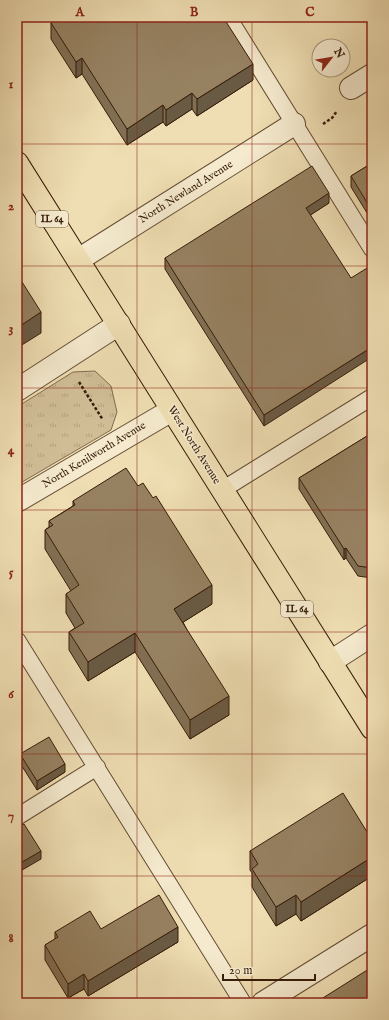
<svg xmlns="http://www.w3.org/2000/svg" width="389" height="1020" viewBox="0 0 389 1020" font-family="'IM FELL English',serif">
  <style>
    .grass { fill: url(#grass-tufts); stroke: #836c4f }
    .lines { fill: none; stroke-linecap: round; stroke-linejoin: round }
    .service-casing { stroke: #644c33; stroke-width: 18 }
    .minor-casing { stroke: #644c33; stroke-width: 24 }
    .primary-casing { stroke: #361c08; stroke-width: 24 }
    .path { stroke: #361c08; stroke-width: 2.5; stroke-dasharray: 3 2; stroke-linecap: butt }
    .service { stroke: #f5eace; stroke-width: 16 }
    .minor { stroke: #f5eace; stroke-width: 22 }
    .primary { stroke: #efdeb3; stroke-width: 22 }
    .wall { fill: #816f53; stroke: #361c08 }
    .shaded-wall { fill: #695a44; stroke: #361c08 }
    .building { fill: #968161; stroke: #361c08 }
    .grid { fill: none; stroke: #8f2418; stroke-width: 1; stroke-opacity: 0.55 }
    .labels { text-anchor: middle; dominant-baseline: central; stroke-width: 3; stroke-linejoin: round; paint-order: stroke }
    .shield { fill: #f5eace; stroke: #6f5a43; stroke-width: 1 }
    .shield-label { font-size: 10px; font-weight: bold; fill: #361c08 }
    .street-label { font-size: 11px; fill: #361c08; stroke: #f5eace }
    .neatline { fill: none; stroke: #8f2418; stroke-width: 1.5 }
    .grid-label { font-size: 13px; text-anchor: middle; font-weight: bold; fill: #8f2418 }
  </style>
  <defs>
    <pattern id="grass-tufts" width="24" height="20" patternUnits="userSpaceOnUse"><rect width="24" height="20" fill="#d0bd96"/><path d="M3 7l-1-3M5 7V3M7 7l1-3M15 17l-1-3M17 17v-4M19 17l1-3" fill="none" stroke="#b3a280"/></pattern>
  </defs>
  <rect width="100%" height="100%" fill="#efdeb3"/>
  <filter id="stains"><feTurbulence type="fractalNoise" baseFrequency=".005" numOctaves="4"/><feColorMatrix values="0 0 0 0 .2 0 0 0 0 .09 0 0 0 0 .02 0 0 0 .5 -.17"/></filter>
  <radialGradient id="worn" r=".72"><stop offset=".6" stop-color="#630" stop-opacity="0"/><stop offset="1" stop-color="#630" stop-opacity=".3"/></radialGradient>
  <!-- grass -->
  <path class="grass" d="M95,371L111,386L117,412L111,430L17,485V407L73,372Z"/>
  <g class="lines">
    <!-- service casing -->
    <g class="service-casing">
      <path id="service" d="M228,17L372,249
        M222,490L372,397
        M17,640L243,1003
        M17,817L97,767"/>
    </g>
    <!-- minor casing -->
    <g class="minor-casing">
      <path id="minor" d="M351,88L372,75
        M78,260L294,124
        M17,390L119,324
        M17,501L172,410
        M330,662L372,635
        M263,1003L372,935"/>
    </g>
    <!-- primary casing -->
    <g class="primary-casing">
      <path id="primary" d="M17,163L372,728"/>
    </g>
    <!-- path -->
    <path class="path" d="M323,124L332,118L337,111
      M79,382L103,420"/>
    <!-- service -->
    <use href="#service" class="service"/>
    <!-- minor -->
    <use href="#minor" class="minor"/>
    <!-- primary -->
    <use href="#primary" class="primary"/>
  </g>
  <!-- wall -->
  <path class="wall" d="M247,17H263L260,19Z
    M51,23L253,80L197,116L192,109L166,126L163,122L127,145L82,74L76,78L51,39Z
    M372,163V221L351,187V176Z
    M329,203L310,215L264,426L165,269V258Z
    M372,433V578L358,576L346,558L344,560L299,489V478Z
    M73,501L212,604L183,622L229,715L190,739L135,652L88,681L69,650V632L75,628L66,613V594L71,591L45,549V530L49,527V521L73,506Z
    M20,754L65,772L37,790L20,763Z
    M372,840V876L301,921L296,914L276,926L252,887V873L250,870V851Z
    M101,929L178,942L88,996L84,989L68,998L45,960V945L55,939V932Z"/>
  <!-- shaded-wall -->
  <path class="shaded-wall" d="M82,58V74L76,78V62Z
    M253,64V80L197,116V99Z
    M192,93V109L166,126V110Z
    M163,105V122L127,145V129Z
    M329,193V203L306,218V208Z
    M41,312V333L17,348V328Z
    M372,347V357L264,426V415Z
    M346,548V558L344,560V549Z
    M212,585V604L174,628V609Z
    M135,633V652L88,681V662Z
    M229,696V715L190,739V720Z
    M65,764V772L37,790V781Z
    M41,851V859L17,873V865Z
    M372,857V876L301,921V902Z
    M296,895V914L276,926V907Z
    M178,927V942L88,996V981Z
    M84,974V989L68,998V984Z"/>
  <!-- building -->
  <path class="building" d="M60,17H223L253,64L197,99L192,93L166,110L163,105L127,129L82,58L76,62L51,23Z
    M372,163V211L351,176Z
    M312,166L329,193L306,208L351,278L372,265V347L264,415L165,258Z
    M17,274L41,312L17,328Z
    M372,433V568L358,566L346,548L344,549L299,478Z
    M126,468L138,486L143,483L153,498L156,496L212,585L174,609L229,696L190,720L135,633L88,662L69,632L84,623L66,594L79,585L45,530L53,525L49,521L75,505L73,501Z
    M49,737L65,764L37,781L20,754Z
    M343,793L372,840V857L301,902L296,895L276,907L252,869L258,864L250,851Z
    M24,824L41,851L17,865V828Z
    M159,895L178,927L88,981L84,974L68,984L45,945L58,937L55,932L90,911L101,929Z
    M372,967V1003H315Z"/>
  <!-- grid -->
  <path class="grid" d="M137,17V1003M252,17V1003M17,144H372M17,266H372M17,388H372M17,510H372M17,632H372M17,754H372M17,876H372"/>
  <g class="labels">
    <!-- shield labels -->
    <g class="shield">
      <rect x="36" y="211" width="32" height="16" rx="3"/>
      <rect x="281" y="601" width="32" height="16" rx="3"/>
    </g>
    <g class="shield-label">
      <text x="52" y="219">IL 64</text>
      <text x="297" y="609">IL 64</text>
    </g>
    <!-- street labels -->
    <g class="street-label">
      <text transform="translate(186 192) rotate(-32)">North Newland Avenue</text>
      <text transform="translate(194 445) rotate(58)">West North Avenue</text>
      <text transform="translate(94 455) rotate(-31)">North Kenilworth Avenue</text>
    </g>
  </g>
  <!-- margin -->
  <rect width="389" height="1020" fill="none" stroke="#efdeb3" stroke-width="44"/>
  <!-- north arrow -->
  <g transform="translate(331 58) rotate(59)"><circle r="19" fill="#f5eace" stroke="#a9987f"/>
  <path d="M0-3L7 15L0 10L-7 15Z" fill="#8f2418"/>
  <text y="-6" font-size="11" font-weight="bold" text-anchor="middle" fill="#361c08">N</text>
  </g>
  <!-- scale -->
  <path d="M223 974v6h92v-6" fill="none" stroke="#361c08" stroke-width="2"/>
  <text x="229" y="974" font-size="12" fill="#361c08" stroke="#f5eace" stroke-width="3" paint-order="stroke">20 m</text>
  <rect x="22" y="22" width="345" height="976" class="neatline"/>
  <g class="grid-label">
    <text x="80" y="16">A</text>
    <text x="194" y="16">B</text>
    <text x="310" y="16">C</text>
    <text x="11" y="88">1</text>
    <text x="11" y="210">2</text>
    <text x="11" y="332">3</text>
    <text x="11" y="454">4</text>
    <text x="11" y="576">5</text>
    <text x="11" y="698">6</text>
    <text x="11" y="820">7</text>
    <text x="11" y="942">8</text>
  </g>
  <rect width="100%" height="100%" filter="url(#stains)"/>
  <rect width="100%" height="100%" fill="url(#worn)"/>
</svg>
